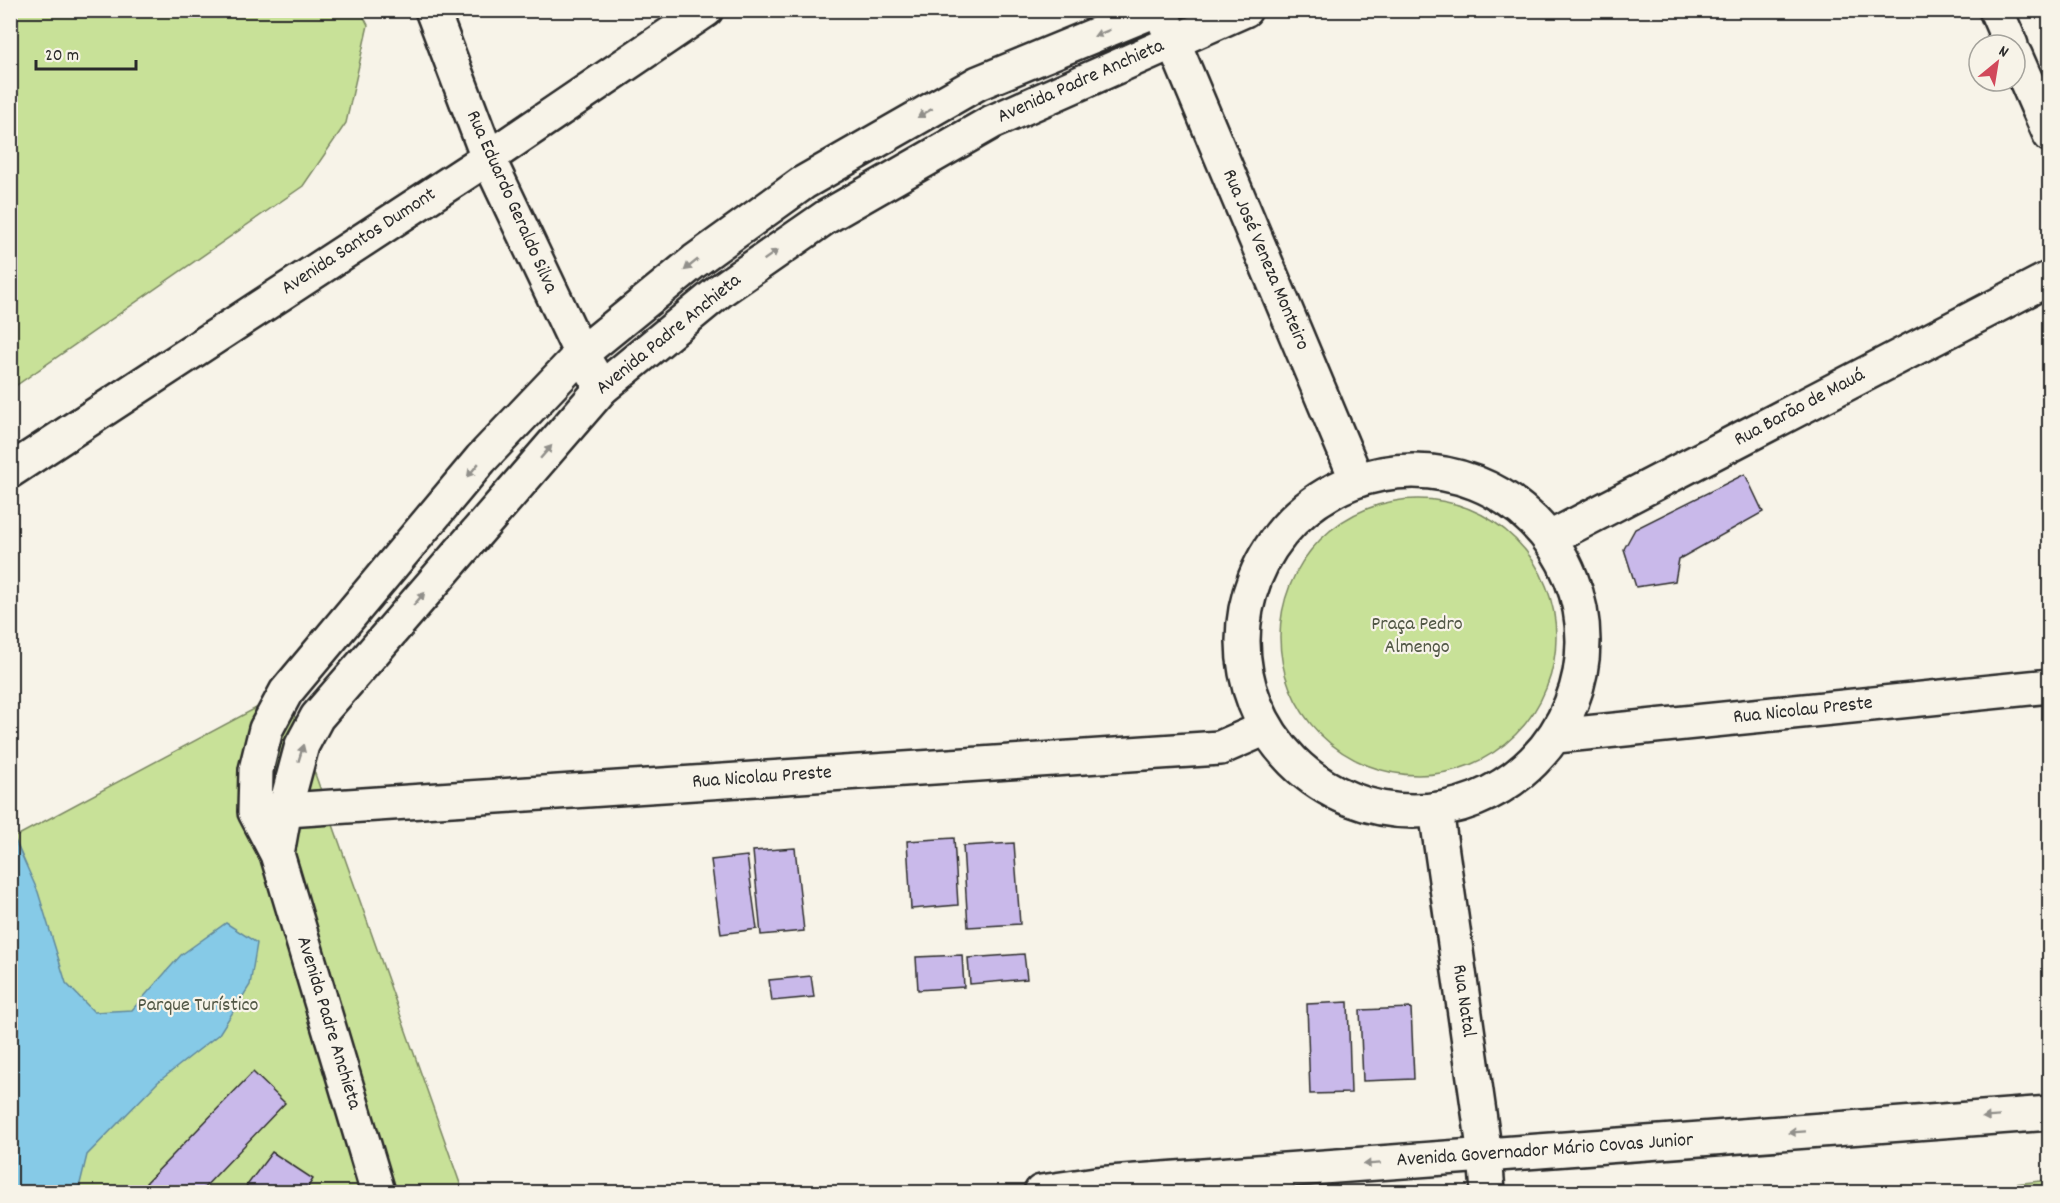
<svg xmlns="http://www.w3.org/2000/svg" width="2060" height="1203" viewBox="0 0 2060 1203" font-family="Dekko,sans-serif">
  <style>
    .green { fill: #c8e198; stroke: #7a8662; stroke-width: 1.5 }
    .water { fill: #86cae7; stroke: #628a9c; stroke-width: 1.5 }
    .building { fill: #c9b9ea; stroke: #2b2b2b; stroke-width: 1.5 }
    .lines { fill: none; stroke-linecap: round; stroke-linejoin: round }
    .minor-casing { stroke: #2b2b2b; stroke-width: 38 }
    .major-casing { stroke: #2b2b2b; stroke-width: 38 }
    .minor { stroke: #f7f3e8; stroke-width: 33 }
    .major { stroke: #f7f3e8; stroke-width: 33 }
    .oneway { fill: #918f8a }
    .labels { text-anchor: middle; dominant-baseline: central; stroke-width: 4.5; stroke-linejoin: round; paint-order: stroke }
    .street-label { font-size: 20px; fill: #2b2b2b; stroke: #f7f3e8 }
    .park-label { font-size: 20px; fill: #525846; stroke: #f7f3e8 }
  </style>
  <rect width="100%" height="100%" fill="#f7f3e8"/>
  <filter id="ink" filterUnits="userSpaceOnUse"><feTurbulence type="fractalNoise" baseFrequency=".0167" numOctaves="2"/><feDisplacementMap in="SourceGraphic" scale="12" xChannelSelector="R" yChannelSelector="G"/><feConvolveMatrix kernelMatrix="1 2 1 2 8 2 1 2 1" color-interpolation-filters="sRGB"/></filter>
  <g filter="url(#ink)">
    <!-- green -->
    <path class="green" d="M11,10H360L368,25L346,123L303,186L11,389Z
      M1280 637a138 138 0 1 1 276 0a138 138 0 1 1-276 0Z
      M286,692L463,1192H11V839Z
      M2049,1180V1192H1944Z"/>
    <!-- water -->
    <path class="water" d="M11,831L38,892L66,983L94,1012L132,1010L181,955L226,923L257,943L250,985L219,1034L158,1082L87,1155L78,1192H11Z"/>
    <!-- building -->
    <path class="building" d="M1745,474L1763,512L1679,559L1675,581L1636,587L1624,549L1635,529Z
      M954,838L958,905L911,909L907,841Z
      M1014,843L1020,924L968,927L963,846Z
      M795,848L804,931L761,935L753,851Z
      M747,856L757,929L721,934L711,860Z
      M1024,954L1027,979L970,984L968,958Z
      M962,955L964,987L918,990L916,957Z
      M811,976L814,997L772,1001L769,980Z
      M1348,1002L1351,1093L1310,1094L1307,1004Z
      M1411,1008L1414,1079L1363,1081L1360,1010Z
      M253,1072L285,1103L200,1192H157L146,1183Z
      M272,1152L313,1179L305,1192H242Z"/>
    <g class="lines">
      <!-- minor casing -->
      <g class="minor-casing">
        <path id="minor" d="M432,10L488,158L581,354L602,388
          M1160,10L1356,478
          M1996,10L2011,45
          M2015,55L2050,135
          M1243 641a170 170 0 1 1 340 0a170 170 0 1 1-340 0Z
          M10,471L488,158L706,10
          M1550,538L2050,278
          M1556,736L2050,686
          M1436,810L1485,1155L1488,1192
          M257,812L1220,748L1266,728"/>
      </g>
      <!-- major casing -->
      <g class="major-casing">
        <path id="major" d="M277,854L285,809L302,745L317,717L602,388L721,290L826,217L992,122L1245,10
          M378,1192L277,854L255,812L256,770L266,729L286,692L481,459L581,354L695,261L803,183L978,83L1156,10
          M1041,1192L1096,1184L2050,1113"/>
      </g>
      <!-- minor -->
      <use href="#minor" class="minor"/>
      <!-- major -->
      <use href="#major" class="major"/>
    </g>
    <!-- one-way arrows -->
    <defs><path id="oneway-solid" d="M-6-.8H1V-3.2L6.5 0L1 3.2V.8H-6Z" transform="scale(1.5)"/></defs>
    <g class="oneway">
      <use href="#oneway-solid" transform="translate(1102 33) rotate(158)"/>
      <use href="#oneway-solid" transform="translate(925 113) rotate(150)"/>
      <use href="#oneway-solid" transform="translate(771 255) rotate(-35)"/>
      <use href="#oneway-solid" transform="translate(691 265) rotate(141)"/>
      <use href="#oneway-solid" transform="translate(546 452) rotate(-49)"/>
      <use href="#oneway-solid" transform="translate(473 470) rotate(130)"/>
      <use href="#oneway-solid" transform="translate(419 599) rotate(-49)"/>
      <use href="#oneway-solid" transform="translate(301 753) rotate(-73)"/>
      <use href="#oneway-solid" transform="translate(1991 1117) rotate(176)"/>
      <use href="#oneway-solid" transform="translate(1797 1132) rotate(176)"/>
      <use href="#oneway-solid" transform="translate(1372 1164) rotate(176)"/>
    </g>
  </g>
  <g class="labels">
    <!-- street labels -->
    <g class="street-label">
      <text transform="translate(1081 82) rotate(-24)">Avenida Padre Anchieta</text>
      <text transform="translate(511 202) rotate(66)">Rua Eduardo Geraldo Silva</text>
      <text transform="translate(359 242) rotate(-33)">Avenida Santos Dumont</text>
      <text transform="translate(1265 260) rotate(67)">Rua José Veneza Monteiro</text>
      <text transform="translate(669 335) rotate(-39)">Avenida Padre Anchieta</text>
      <text transform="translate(1800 408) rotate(-28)">Rua Barão de Mauá</text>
      <text transform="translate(1803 711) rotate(-6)">Rua Nicolau Preste</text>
      <text transform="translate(762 778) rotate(-4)">Rua Nicolau Preste</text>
      <text transform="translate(1463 1001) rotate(82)">Rua Natal</text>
      <text transform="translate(328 1023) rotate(73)">Avenida Padre Anchieta</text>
      <text transform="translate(1545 1151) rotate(-4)">Avenida Governador Mário Covas Junior</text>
    </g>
    <!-- park labels -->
    <g class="park-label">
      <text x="1417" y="625">Praça Pedro<tspan x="1417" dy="23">Almengo</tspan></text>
      <text x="198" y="1006">Parque Turístico</text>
    </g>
  </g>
  <!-- margin -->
  <rect width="2060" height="1203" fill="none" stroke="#f7f3e8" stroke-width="36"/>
  <rect x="18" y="18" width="2024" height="1167" fill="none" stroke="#2b2b2b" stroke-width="2" filter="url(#ink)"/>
  <!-- north arrow -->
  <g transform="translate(1997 63) rotate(30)"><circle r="28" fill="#f7f3e8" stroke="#a5a39c" stroke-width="1.5"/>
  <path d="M0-4.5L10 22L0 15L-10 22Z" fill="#d1495b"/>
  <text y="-9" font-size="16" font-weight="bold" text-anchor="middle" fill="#2b2b2b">N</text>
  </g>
  <!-- scale -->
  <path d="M36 60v9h100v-9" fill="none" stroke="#2b2b2b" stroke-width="3"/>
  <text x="45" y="60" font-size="18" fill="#2b2b2b" stroke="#f7f3e8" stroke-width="4.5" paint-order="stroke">20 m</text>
</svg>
